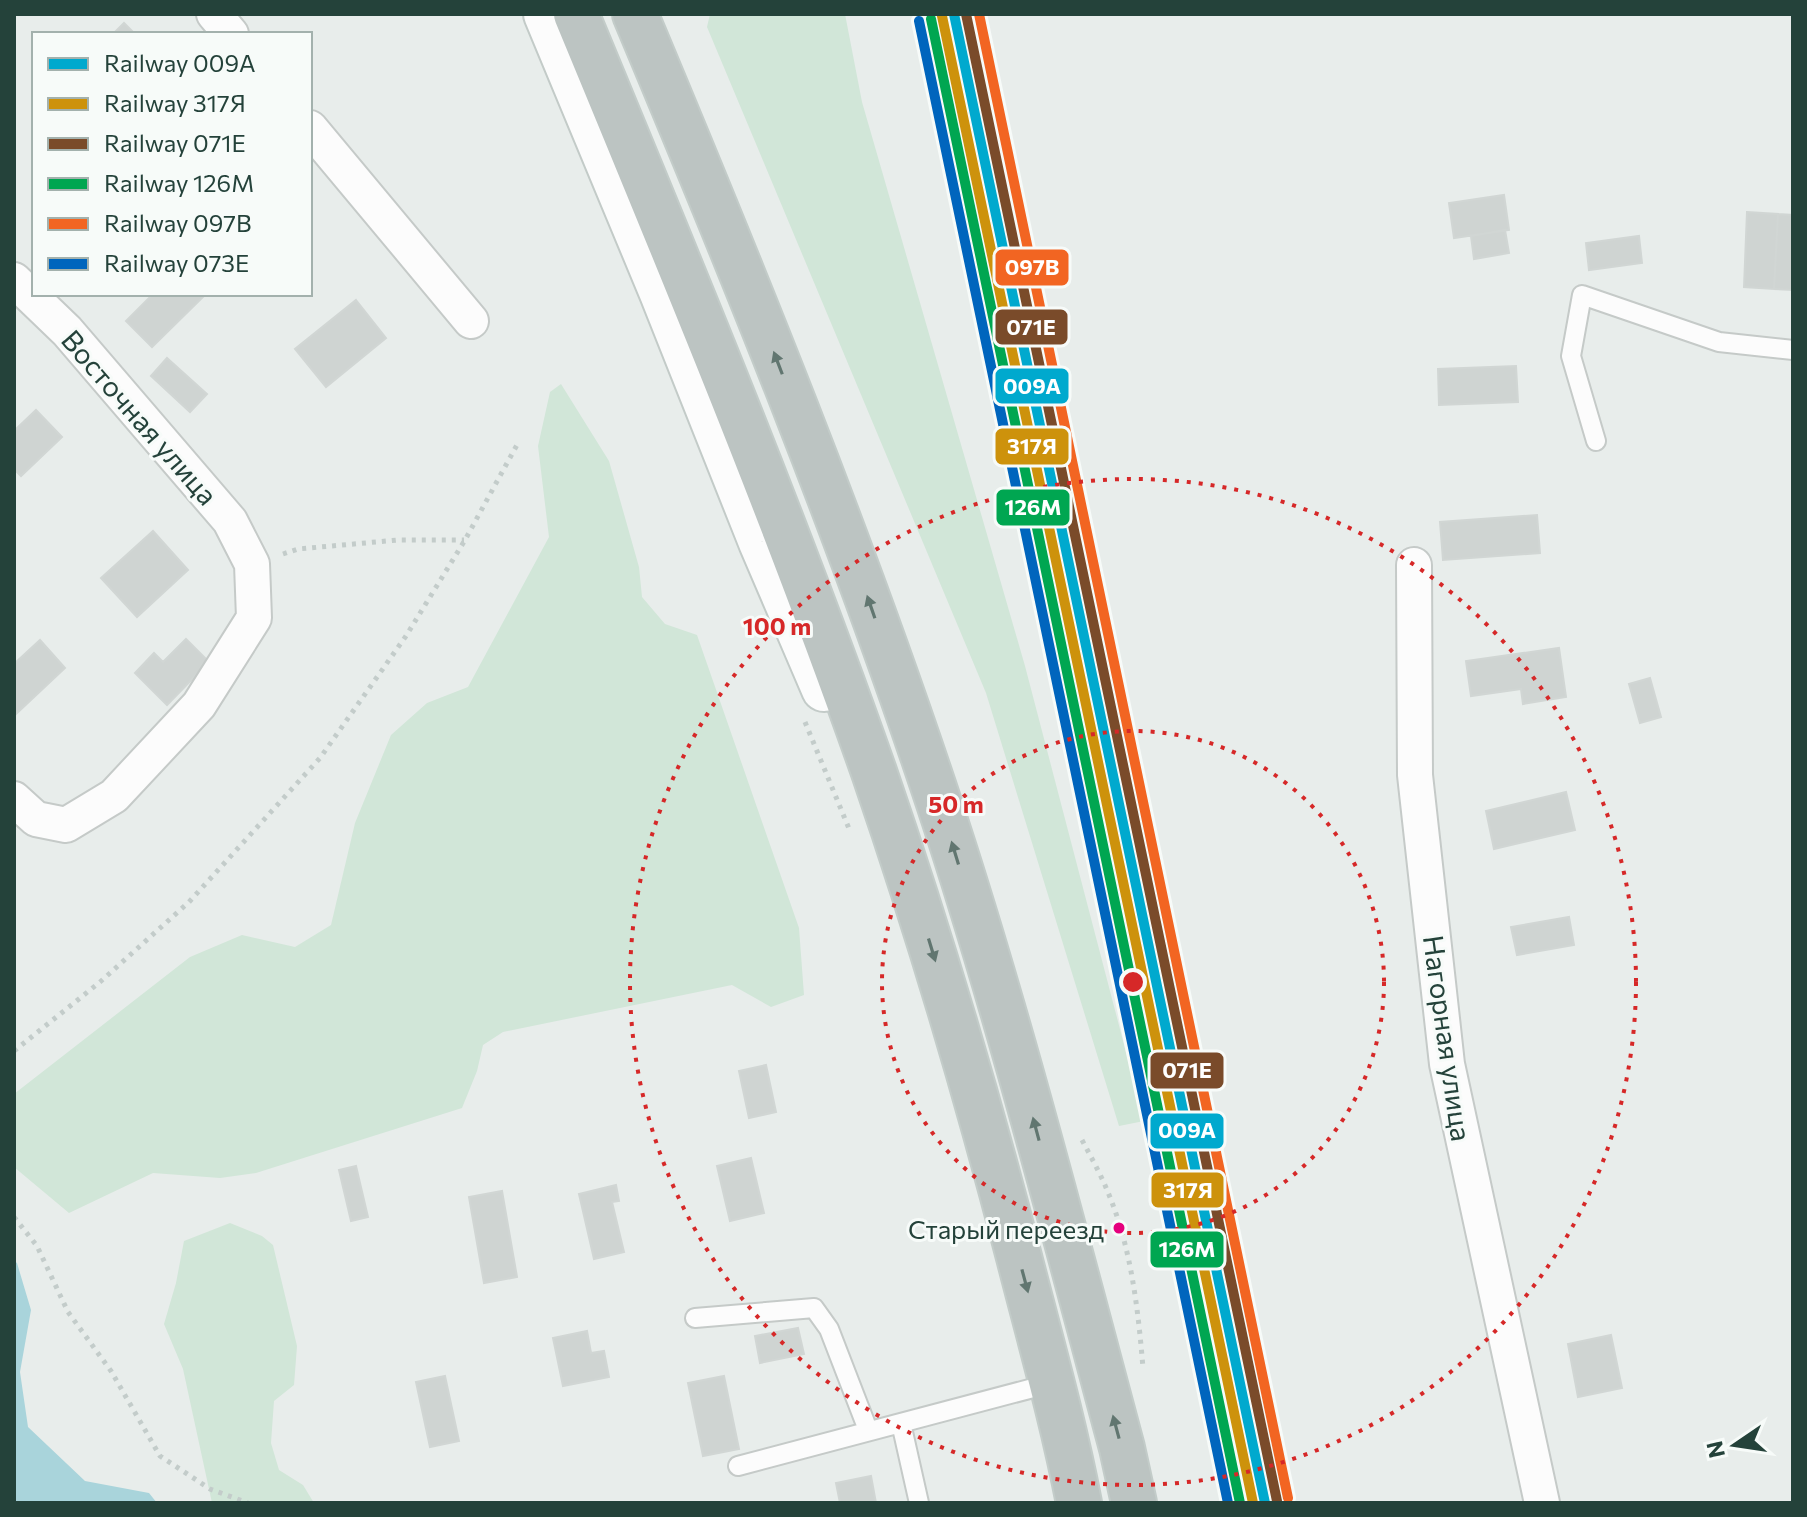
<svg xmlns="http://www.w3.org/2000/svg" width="1807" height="1517" viewBox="0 0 1807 1517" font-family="Commissioner,sans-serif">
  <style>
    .green { fill: #d1e6d8 }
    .water { fill: #a9d4db }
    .building { fill: #cfd4d2; stroke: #d1d6d4; stroke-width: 2 }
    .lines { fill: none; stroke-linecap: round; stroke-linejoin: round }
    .lane-casing { stroke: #c5cac8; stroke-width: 22 }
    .street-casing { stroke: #c5cac8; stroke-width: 38 }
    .secondary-casing { stroke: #c3cbc8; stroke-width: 48 }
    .highway-casing { stroke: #c3ccc9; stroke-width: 48 }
    .path { stroke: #c3ccca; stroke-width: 5; stroke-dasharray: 4 6; stroke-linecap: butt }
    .lane { stroke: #fcfcfc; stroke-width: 18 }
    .street { stroke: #fcfcfc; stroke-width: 34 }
    .secondary { stroke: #fcfcfc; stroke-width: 44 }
    .highway { stroke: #bcc4c2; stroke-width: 44 }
    .rail-casing { stroke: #c9cdcc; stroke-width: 9 }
    .rail { stroke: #f7fbf9; stroke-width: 6; stroke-dasharray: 18; stroke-linecap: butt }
    .rail-1-casing { stroke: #f7fbf9; stroke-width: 16 }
    .rail-2-casing { stroke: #f7fbf9; stroke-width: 16 }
    .rail-3-casing { stroke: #f7fbf9; stroke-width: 16 }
    .rail-4-casing { stroke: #f7fbf9; stroke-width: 16 }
    .rail-5-casing { stroke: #f7fbf9; stroke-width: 16 }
    .rail-6-casing { stroke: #f7fbf9; stroke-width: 16 }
    .rail-1 { stroke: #00a9ce; stroke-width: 10 }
    .rail-2 { stroke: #cd920c; stroke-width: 10 }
    .rail-3 { stroke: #7a4b2a; stroke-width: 10 }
    .rail-4 { stroke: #00a651; stroke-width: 10 }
    .rail-5 { stroke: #f26522; stroke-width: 10 }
    .rail-6 { stroke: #0065bd; stroke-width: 10 }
    .oneway { fill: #617670 }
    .ring { fill: none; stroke: #d62828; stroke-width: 4; stroke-dasharray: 4 8 }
    .bus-dot { fill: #e5007d; stroke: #f7fbf9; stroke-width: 3 }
    .labels { text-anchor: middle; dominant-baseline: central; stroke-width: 6; stroke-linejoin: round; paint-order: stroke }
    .bus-label { font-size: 26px; fill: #24423a; stroke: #f7fbf9; text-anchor: end }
    .street-label { font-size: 28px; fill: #24423a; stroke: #f7fbf9 }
    .centre { fill: #d62828; stroke: #f7fbf9; stroke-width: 4 }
    .ring-label { font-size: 24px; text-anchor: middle; font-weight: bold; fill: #d62828; stroke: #f7fbf9; stroke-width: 6; stroke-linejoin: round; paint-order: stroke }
    .line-badge { stroke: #f7fbf9; stroke-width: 3 }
    .badge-label { font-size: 22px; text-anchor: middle; font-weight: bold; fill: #fff }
  </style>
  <rect width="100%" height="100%" fill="#e8edeb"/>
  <!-- green -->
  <path class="green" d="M710,14H845L862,102L1025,666L1144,1121L1119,1126L986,693L707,27Z
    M561,384L609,461L639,567L642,597L665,624L697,635L799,928L804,995L771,1007L732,985L503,1032L483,1045L477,1071L462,1108L256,1173L220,1178L153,1173L69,1213L14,1167V1094L190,957L242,935L295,947L331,925L355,823L391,735L427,703L468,687L549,537L538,446L550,392Z
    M230,1223L262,1236L273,1245L297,1346L294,1385L274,1401L271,1443L279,1470L303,1485L314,1503H212L183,1369L164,1324L176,1283L184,1241Z"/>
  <!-- water -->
  <path class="water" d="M14,1261L17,1263L31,1310L20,1372L28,1427L85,1481L149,1493L157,1503H14Z"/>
  <!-- building -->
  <path class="building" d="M124,23L135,34H113Z
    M1504,195L1509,230L1454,238L1449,203Z
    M1747,212L1778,214L1774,289L1744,287Z
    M1778,214L1793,215V290L1774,289Z
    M1505,230L1509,253L1474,259L1471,236Z
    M1639,236L1642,263L1589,270L1586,243Z
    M153,294L204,296L152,347L126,321Z
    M356,300L386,338L326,387L295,349Z
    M167,358L207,394L190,412L151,376Z
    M1516,366L1518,402L1439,405L1438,369Z
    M36,410L62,437L21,476L14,469V431Z
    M1537,515L1540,553L1443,560L1440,522Z
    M153,531L188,570L137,617L101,578Z
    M186,639L209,662L167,705L135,673L154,653L163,662Z
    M40,640L65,668L15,715L14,664Z
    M1559,648L1566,697L1523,704L1521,689L1471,696L1466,661Z
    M1650,678L1661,717L1640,723L1629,684Z
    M1566,792L1575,830L1494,849L1486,811Z
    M1569,917L1574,945L1517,955L1511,927Z
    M766,1065L776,1112L749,1118L739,1071Z
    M751,1158L764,1213L730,1221L717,1166Z
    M356,1166L368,1217L351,1221L339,1170Z
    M616,1185L619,1201L612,1202L624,1252L594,1259L579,1194Z
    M502,1191L517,1277L484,1283L469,1197Z
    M798,1328L804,1354L760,1363L755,1336Z
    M587,1331L591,1353L604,1351L609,1377L563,1386L553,1338Z
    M1611,1335L1622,1388L1578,1397L1568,1344Z
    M445,1376L459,1441L430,1447L416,1382Z
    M724,1376L739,1449L703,1456L688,1383Z
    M871,1476L876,1503H840L836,1483Z"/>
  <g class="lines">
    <!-- lane casing -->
    <g class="lane-casing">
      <path id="lane" d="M1596,441L1571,356L1582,295L1719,342L1793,350
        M695,1318L814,1308L829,1329L868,1430
        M901,1423L919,1503
        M738,1466L1052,1383"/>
    </g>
    <!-- street casing -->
    <g class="street-casing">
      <path id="street" d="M214,14L231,34
        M310,128L471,321
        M14,280L67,331L230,521L252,564L254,618L199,705L114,796L66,825L36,819L14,799
        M1414,565L1415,775L1447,1064L1542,1503"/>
    </g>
    <!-- secondary casing -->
    <g class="secondary-casing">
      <path id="secondary" d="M546,14L662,293L761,542L824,689"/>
    </g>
    <!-- highway casing -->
    <g class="highway-casing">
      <path id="highway" d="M576,14C680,265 784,516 874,772C929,932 977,1094 1019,1257C1040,1339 1063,1420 1079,1503
        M635,14C744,274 850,535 939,803C1009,1015 1064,1232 1122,1448L1134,1503"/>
    </g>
    <!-- path -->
    <path class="path" d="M283,554L298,549L398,540H464
      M805,722L850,831
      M14,1051L100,982L189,902L320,758L406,636L465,540L518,443
      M1082,1140C1091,1157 1100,1173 1107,1190C1131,1246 1138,1308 1143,1368
      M14,1217L37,1246L68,1312L111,1371L160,1456L210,1489L248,1503"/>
    <!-- lane -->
    <use href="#lane" class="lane"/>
    <!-- street -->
    <use href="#street" class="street"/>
    <!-- secondary -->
    <use href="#secondary" class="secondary"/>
    <!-- highway -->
    <use href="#highway" class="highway"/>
    <!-- rail casing -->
    <g class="rail-casing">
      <path id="rail" d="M1147,1053L1233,1503"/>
    </g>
    <!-- rail -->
    <use href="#rail" class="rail"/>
    <!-- rail-1 casing -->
    <g class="rail-1-casing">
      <path id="rail-1" d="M954,14L1265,1503"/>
    </g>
    <!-- rail-2 casing -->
    <g class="rail-2-casing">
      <path id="rail-2" d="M942,16L1253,1503"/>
    </g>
    <!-- rail-3 casing -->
    <g class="rail-3-casing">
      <path id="rail-3" d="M966,14L1277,1501"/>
    </g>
    <!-- rail-4 casing -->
    <g class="rail-4-casing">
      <path id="rail-4" d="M931,19L1240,1503"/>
    </g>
    <!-- rail-5 casing -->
    <g class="rail-5-casing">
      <path id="rail-5" d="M979,14L1288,1498"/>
    </g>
    <!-- rail-6 casing -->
    <g class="rail-6-casing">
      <path id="rail-6" d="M919,21L1228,1503"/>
    </g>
    <!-- rail-1 -->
    <use href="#rail-1" class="rail-1"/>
    <!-- rail-2 -->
    <use href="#rail-2" class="rail-2"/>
    <!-- rail-3 -->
    <use href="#rail-3" class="rail-3"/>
    <!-- rail-4 -->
    <use href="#rail-4" class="rail-4"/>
    <!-- rail-5 -->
    <use href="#rail-5" class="rail-5"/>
    <!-- rail-6 -->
    <use href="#rail-6" class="rail-6"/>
  </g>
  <!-- one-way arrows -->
  <defs><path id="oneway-solid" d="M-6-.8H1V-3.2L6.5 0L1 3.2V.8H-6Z" transform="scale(2)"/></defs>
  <g class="oneway">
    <use href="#oneway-solid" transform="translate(778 363) rotate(-111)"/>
    <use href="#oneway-solid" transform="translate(871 607) rotate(-109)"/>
    <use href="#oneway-solid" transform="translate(955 853) rotate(-107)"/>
    <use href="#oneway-solid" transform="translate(932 950) rotate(73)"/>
    <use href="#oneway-solid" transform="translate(1036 1129) rotate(-105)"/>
    <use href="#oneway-solid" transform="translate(1025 1281) rotate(75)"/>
    <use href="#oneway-solid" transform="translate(1116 1427) rotate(-105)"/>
  </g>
  <!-- distance rings -->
  <g class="ring">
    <circle cx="1133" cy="982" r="251"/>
    <circle cx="1133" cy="982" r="503"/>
  </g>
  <!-- markers -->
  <circle class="bus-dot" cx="1119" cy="1228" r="7"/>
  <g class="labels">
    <!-- bus labels -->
    <g class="bus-label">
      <text x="1104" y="1228">Старый переезд</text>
    </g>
    <!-- street labels -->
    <g class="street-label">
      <text transform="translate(140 417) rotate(49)">Восточная улица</text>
      <text transform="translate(1448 1038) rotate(82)">Нагорная улица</text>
    </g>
  </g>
  <circle cx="1133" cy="982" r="12" class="centre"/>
  <g class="ring-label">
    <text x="777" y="635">100 m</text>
    <text x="956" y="813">50 m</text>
  </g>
  <g class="line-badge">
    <rect x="994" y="248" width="76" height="39" rx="8" fill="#f26522"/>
    <rect x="994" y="308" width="75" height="38" rx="8" fill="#7a4b2a"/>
    <rect x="994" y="367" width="76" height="38" rx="8" fill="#00a9ce"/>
    <rect x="994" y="427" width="76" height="39" rx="8" fill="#cd920c"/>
    <rect x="995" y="488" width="76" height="39" rx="8" fill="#00a651"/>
    <rect x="1149" y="1051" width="76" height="39" rx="8" fill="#7a4b2a"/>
    <rect x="1149" y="1112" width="76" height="38" rx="8" fill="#00a9ce"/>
    <rect x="1150" y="1171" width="75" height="38" rx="8" fill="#cd920c"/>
    <rect x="1149" y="1230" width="76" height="39" rx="8" fill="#00a651"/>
  </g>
  <g class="badge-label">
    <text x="1032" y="275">097В</text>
    <text x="1031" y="335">071Е</text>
    <text x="1032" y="394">009А</text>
    <text x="1032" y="454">317Я</text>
    <text x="1033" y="515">126М</text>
    <text x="1187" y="1078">071Е</text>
    <text x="1187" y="1138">009А</text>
    <text x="1188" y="1198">317Я</text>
    <text x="1187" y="1257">126М</text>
  </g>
  <!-- border -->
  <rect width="1807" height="1517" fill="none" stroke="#24423a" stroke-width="32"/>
  <!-- legend -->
  <rect x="32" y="32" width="280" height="264" fill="#f7fbf9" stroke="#a3b1ad" stroke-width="2"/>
  <rect x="48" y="58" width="40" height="12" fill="#00a9ce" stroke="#a3b1ad" stroke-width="2"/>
  <text x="104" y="72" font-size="24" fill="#24423a">Railway 009А</text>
  <rect x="48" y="98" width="40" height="12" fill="#cd920c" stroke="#a3b1ad" stroke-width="2"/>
  <text x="104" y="112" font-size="24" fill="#24423a">Railway 317Я</text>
  <rect x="48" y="138" width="40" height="12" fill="#7a4b2a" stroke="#a3b1ad" stroke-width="2"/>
  <text x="104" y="152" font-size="24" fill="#24423a">Railway 071Е</text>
  <rect x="48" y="178" width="40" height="12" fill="#00a651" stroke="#a3b1ad" stroke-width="2"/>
  <text x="104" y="192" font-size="24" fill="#24423a">Railway 126М</text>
  <rect x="48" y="218" width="40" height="12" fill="#f26522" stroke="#a3b1ad" stroke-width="2"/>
  <text x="104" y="232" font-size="24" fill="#24423a">Railway 097В</text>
  <rect x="48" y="258" width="40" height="12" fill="#0065bd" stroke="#a3b1ad" stroke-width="2"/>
  <text x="104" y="272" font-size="24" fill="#24423a">Railway 073Е</text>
  <!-- north arrow -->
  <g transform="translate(1735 1445) rotate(257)" stroke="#f7fbf9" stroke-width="6" paint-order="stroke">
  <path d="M0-6L14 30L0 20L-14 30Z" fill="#24423a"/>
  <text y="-12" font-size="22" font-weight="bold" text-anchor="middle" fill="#24423a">N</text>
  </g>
</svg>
